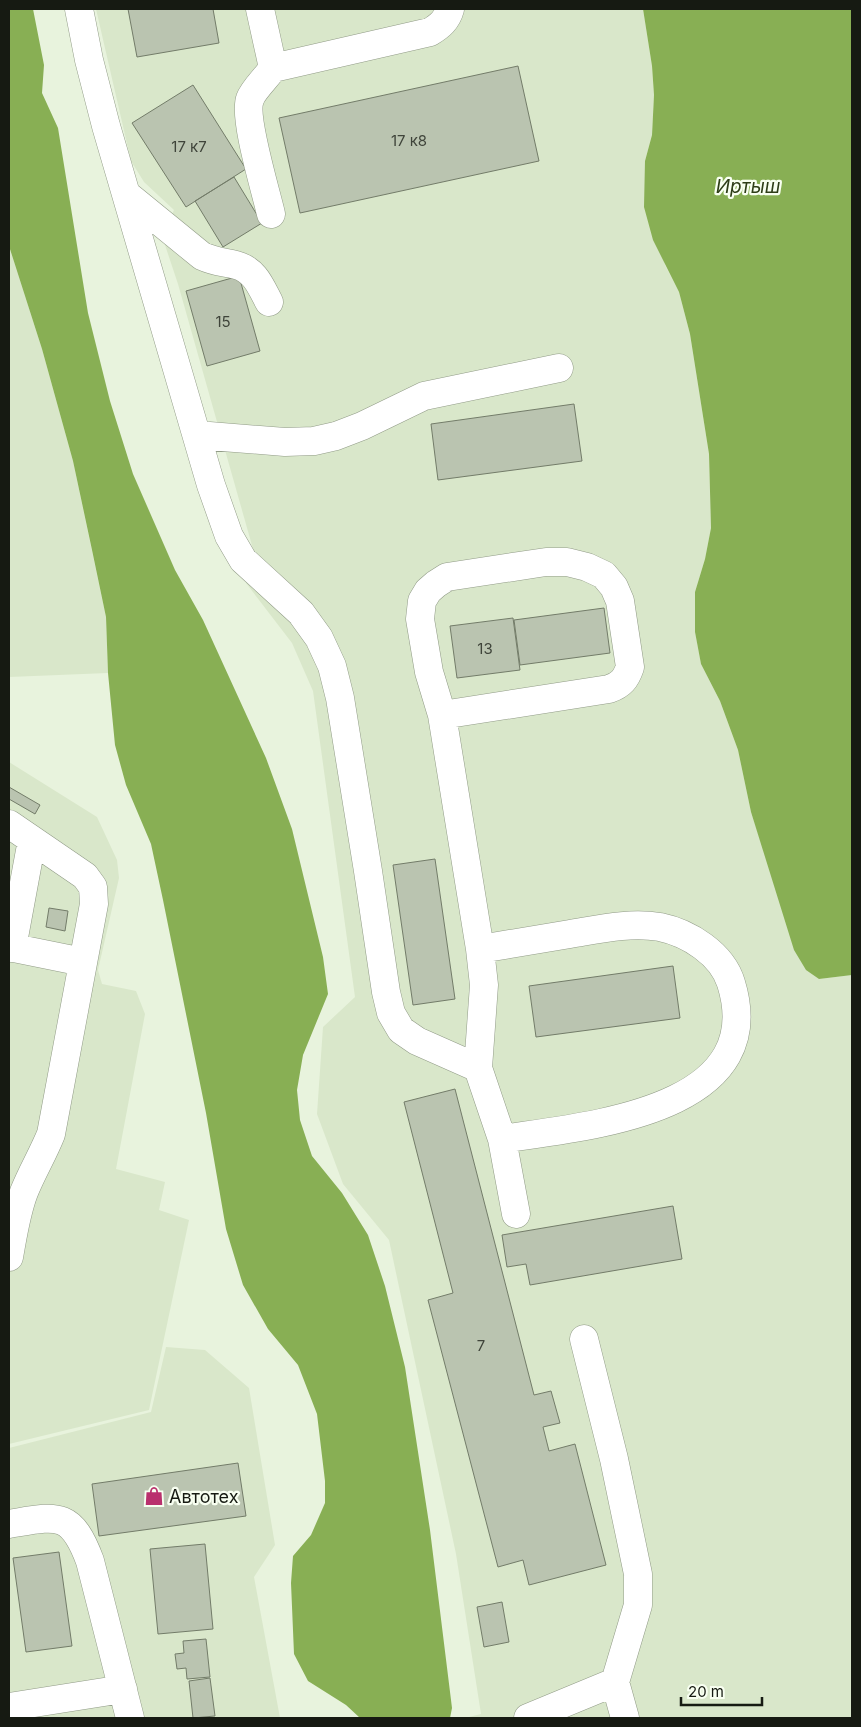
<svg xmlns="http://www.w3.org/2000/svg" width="861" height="1727" viewBox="0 0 861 1727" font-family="Inter,sans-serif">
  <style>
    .built { fill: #d9e7ca }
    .water { fill: #88af54 }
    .building { fill: #bac4b0; stroke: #737c69 }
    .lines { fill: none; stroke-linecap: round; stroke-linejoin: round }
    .minor-casing { stroke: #919b87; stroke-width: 29 }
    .minor { stroke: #fff; stroke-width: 28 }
    .labels { text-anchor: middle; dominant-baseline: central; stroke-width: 4.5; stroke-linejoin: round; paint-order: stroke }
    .number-label { font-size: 15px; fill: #3f443a }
    .poi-label { font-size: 18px; fill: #161a12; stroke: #f8fff1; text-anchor: start }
    .water-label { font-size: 19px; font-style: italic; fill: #2e3e18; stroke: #f8fff1 }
  </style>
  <rect width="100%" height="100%" fill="#e8f3dd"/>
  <!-- built -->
  <path class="built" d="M96,9H643L652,66L654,95L652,135L645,161L665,265L679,292L690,334L709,454L711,528L705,559L695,592V632L701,664L720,701L738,750L751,812L762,845L819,979L852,975V1718H465L481,1714L456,1554L389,1240L343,1184L317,1114L323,1027L355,997L313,691L292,643L246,583L253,549L178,284L162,236L174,210L144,182L131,161Z
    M9,246L42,349L73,461L106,617L108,673L9,677Z
    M9,762L97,817L117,860L119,878L98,970L102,984L136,991L145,1014L116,1169L165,1182L159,1210L189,1220L149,1410L9,1444Z
    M166,1347L205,1350L249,1388L275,1545L254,1577L280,1718H9V1448L151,1412Z"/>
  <!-- water -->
  <path class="water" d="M9,9H33L44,65L42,93L58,128L88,313L110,401L133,474L175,570L203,620L266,758L292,829L323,957L328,994L303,1055L297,1090L300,1120L312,1156L342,1193L368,1235L385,1286L405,1367L430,1530L452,1708L450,1718H360L346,1705L308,1681L294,1654L291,1583L293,1556L311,1535L325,1503V1481L317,1414L298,1365L268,1329L243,1285L226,1229L206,1113L163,900L151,844L126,785L115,745L108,673L106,617L92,550L73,461L42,349L9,246Z
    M643,9H852V975L819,979L806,970L794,950L751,812L738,750L720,701L701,664L695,632V592L705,559L711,528L709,454L690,334L679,292L653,240L644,207L645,161L652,135L654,95L652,66Z"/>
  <!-- building -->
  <path class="building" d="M128,9H213L219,43L137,57Z
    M518,66L539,161L300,213L279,118Z
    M193,85L246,169L186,207L132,123Z
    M234,177L262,223L223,247L195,201Z
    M239,276L260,351L207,366L186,291Z
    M574,404L582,461L438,480L431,424Z
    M604,608L610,653L520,665L514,620Z
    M513,618L520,670L457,678L450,626Z
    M9,787L40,805L35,814L9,799Z
    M435,859L455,999L413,1005L393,865Z
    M49,908L68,911L65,931L46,927Z
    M673,966L680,1018L536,1037L529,986Z
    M455,1089L534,1395L551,1391L560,1423L543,1427L549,1451L575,1444L606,1565L529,1585L523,1560L498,1567L428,1300L453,1293L404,1102Z
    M673,1206L682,1259L530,1285L526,1264L507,1267L502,1235Z
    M238,1463L246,1516L99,1536L92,1484Z
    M205,1544L213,1629L158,1634L150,1549Z
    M59,1552L72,1646L26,1652L13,1558Z
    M502,1602L509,1642L484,1647L477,1607Z
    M206,1639L210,1677L187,1679L186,1668L177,1669L175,1654L184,1653L183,1641Z
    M210,1678L215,1716L193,1718L189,1681Z"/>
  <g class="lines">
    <!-- minor casing -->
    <g class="minor-casing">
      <path id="minor" d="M79,9L89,60L106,126L211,485L229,536L243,560L301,613L319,638L332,666L340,698L368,871L386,992L391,1013L401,1030L417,1041L478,1068L502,1139L516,1214
        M260,9L273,68C267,77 253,90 250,99C243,117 266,192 271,214
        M273,68L430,32C440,26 447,20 450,9
        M126,194L202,256C215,262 224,262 236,265C255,270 261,287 269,302
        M197,435L285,442L314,441L336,436L362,426L424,396L559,368
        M442,715L609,689C621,685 626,679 630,667L620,601L614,587L604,575L587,567L567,562H546L447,577L436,584L428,591L422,601L420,619L429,672L442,715L480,949L484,985L478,1068
        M9,824L85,876L93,887L94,904L51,1134C43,1154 32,1172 24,1192C16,1213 13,1235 9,1257
        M9,947L83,962
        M12,948L32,840
        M480,949C510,944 540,939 570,934C600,929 630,922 660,927C689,933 722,954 731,983C771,1112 586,1126 502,1139
        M584,1339L614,1459L638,1574V1605L615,1682L625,1718
        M9,1524C57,1516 71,1510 90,1561L130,1718
        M9,1707L123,1689
        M528,1718L615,1682"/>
    </g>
    <!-- minor -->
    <use href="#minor" class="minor"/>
  </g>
  <!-- icons -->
  <defs>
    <g id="shop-bare" transform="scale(1.5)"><path d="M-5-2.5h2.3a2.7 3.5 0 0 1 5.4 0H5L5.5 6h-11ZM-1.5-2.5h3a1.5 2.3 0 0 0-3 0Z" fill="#b9306d" stroke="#f8fff1" stroke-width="2.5" paint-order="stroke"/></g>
  </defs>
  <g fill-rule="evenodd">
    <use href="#shop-bare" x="154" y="1496"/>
  </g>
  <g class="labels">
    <!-- number labels -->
    <g class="number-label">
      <text x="409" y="140">17 к8</text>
      <text x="189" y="146">17 к7</text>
      <text x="223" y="321">15</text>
      <text x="485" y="648">13</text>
      <text x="481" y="1345">7</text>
    </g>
    <!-- poi labels -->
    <g class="poi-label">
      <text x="169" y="1496">Автотех</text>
    </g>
    <!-- water labels -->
    <g class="water-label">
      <text x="748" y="186">Иртыш</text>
    </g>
  </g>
  <!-- border -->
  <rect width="861" height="1727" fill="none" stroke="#161a12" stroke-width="20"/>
  <!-- scale -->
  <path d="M681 1697v8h81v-8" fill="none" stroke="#161a12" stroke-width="2.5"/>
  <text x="688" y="1697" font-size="15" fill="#161a12" stroke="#f8fff1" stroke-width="4" paint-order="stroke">20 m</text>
</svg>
